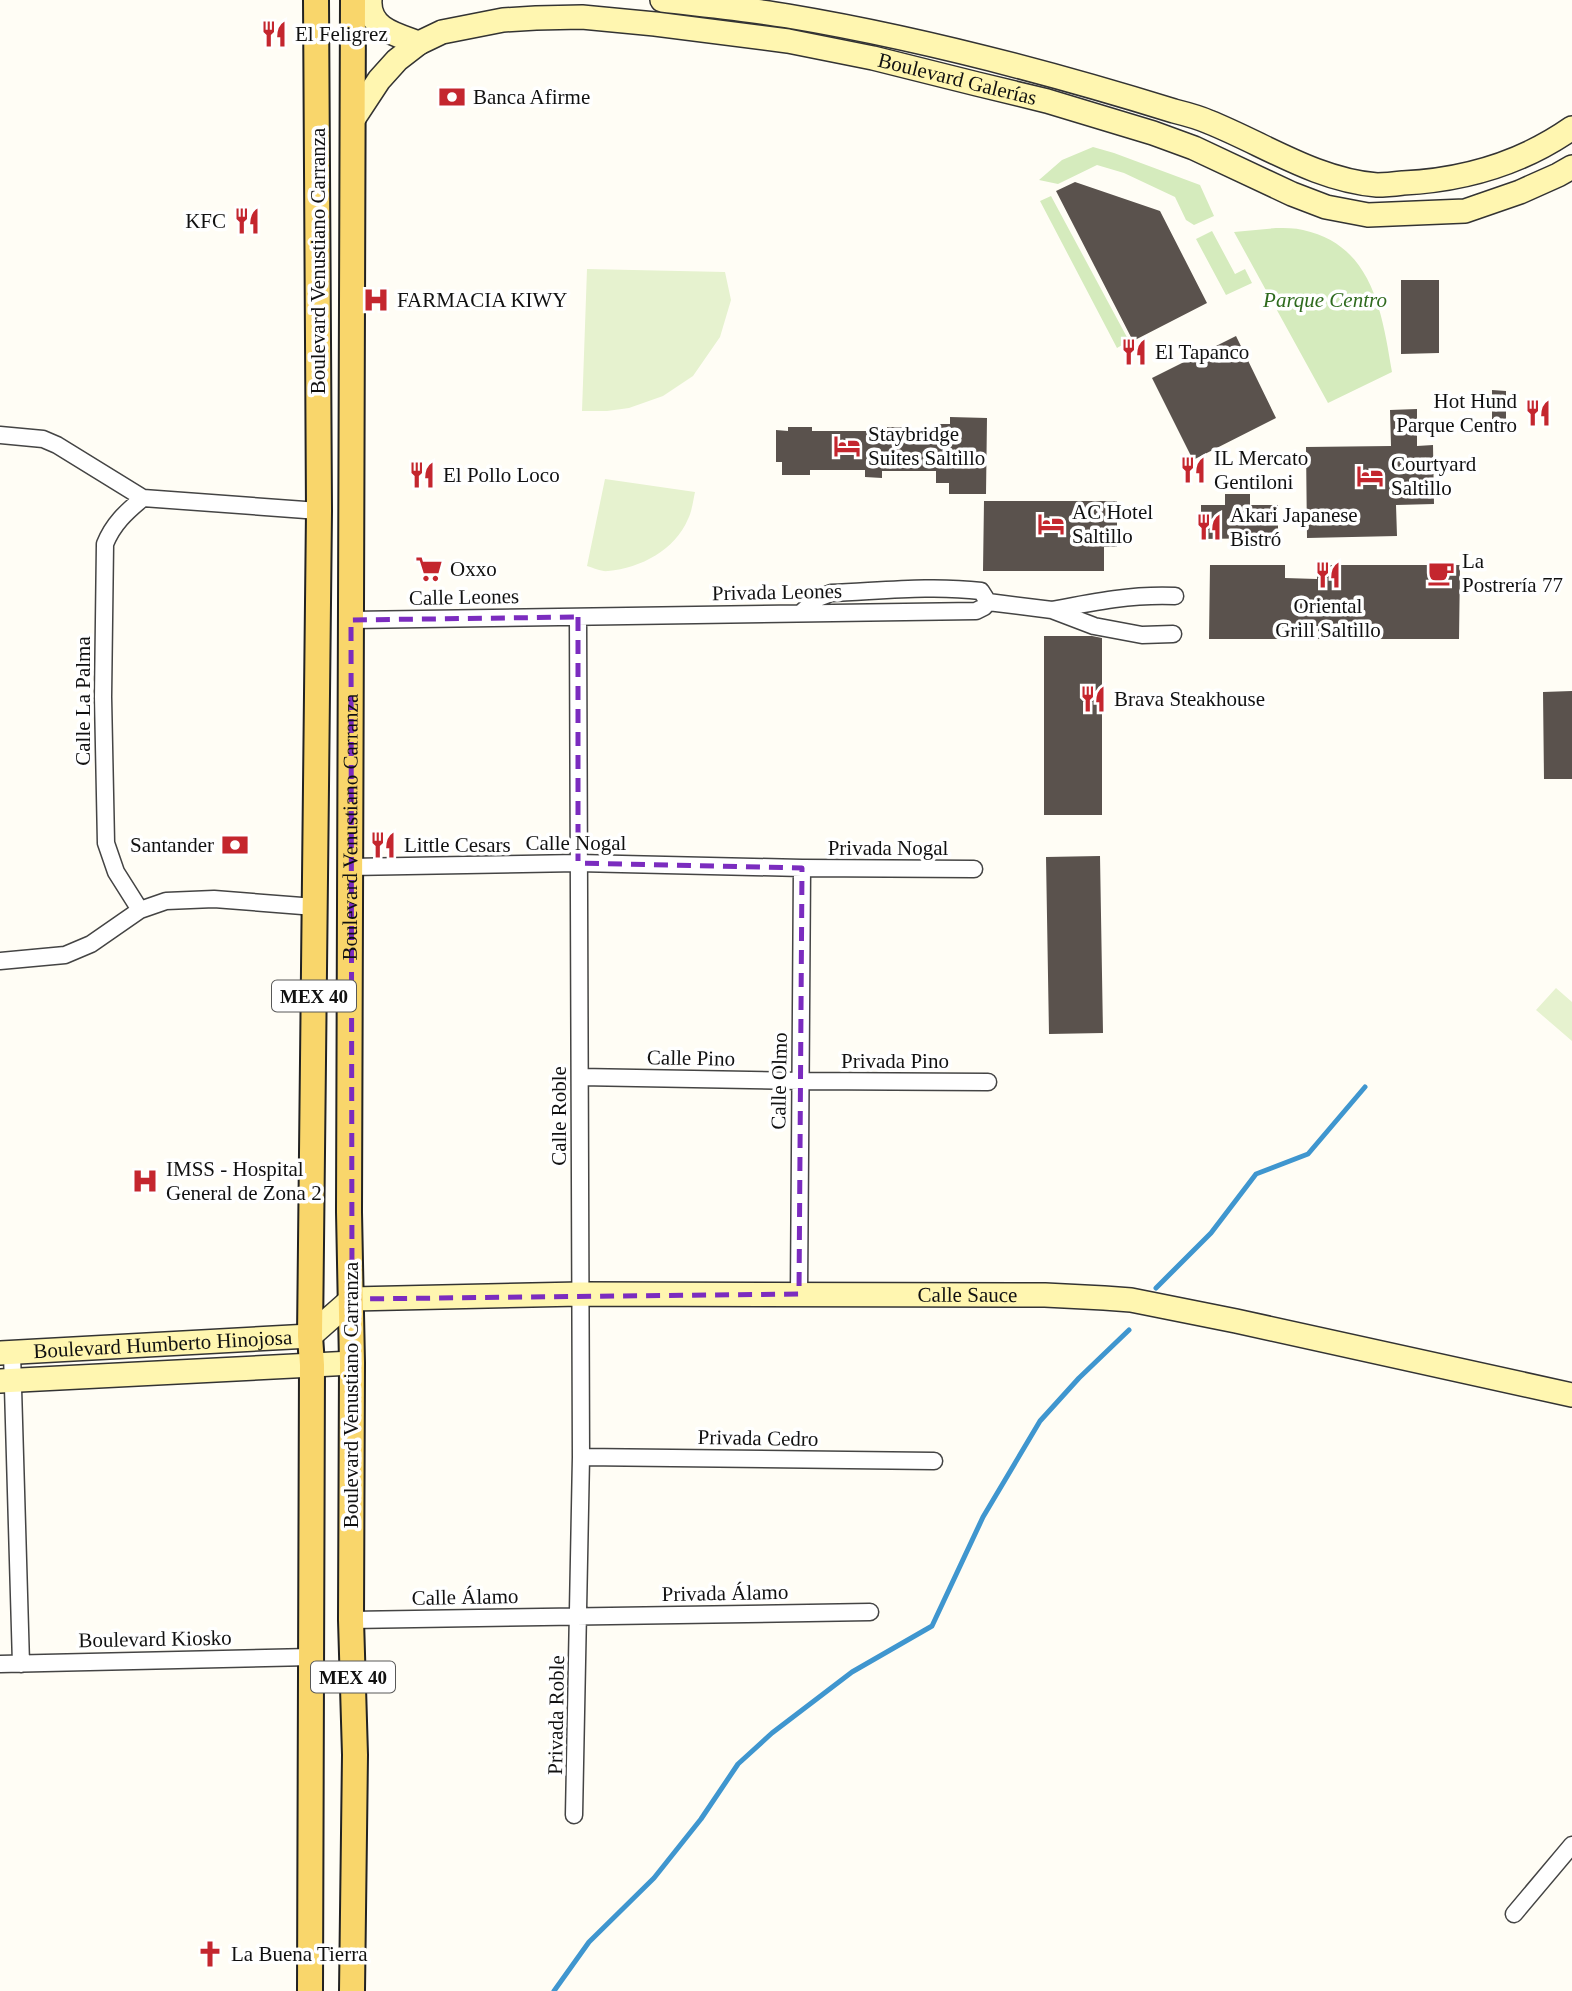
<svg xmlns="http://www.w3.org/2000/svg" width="1572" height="1991" viewBox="0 0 1572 1991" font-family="Georgia,serif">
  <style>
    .green { fill: #d5ebbd }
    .pitch { fill: #e6f2cf }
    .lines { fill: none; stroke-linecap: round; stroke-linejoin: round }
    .stream { stroke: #3f96cf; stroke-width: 5 }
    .building { fill: #5a524d }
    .street-casing { stroke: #444; stroke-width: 19 }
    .secondary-casing { stroke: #333; stroke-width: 26 }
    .primary-casing { stroke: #222; stroke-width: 28 }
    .street { stroke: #fff; stroke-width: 16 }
    .secondary { stroke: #fff6b0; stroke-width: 23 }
    .primary { stroke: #f9d66b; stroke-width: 24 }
    .marked { fill: none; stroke: #7b2cbf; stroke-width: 5; stroke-dasharray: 14 9; stroke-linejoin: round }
    .labels { text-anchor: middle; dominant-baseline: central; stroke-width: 7; stroke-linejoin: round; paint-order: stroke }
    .shield { fill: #fff; stroke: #585858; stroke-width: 2 }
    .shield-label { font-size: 19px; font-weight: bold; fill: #111 }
    .poi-label { font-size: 21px; fill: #111; stroke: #fff; text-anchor: start }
    .street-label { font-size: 21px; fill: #111; stroke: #fff }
    .park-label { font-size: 21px; font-style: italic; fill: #2f6b1f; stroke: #fff }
  </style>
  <rect width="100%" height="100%" fill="#fffdf5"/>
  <!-- green -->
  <path class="green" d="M1093,147L1114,153L1200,185L1214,216L1194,225L1186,220L1175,197L1124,173L1097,165L1058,184L1039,180L1062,160Z
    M1051,196L1129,341L1117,348L1040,201Z
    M1276,228C1285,228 1295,228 1303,230C1373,245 1382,313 1392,372L1328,403L1234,232Z
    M1212,231L1235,274L1245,269L1252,283L1226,295L1196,239Z"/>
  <!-- pitch -->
  <path class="pitch" d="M587,269L725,272L731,300L720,337L693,376L663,396L629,408L607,411H582Z
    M605,479L695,492C693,501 692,511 688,519C675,550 641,568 608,571C602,572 594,568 587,566Z
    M1556,988L1572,1002V1041L1536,1010Z"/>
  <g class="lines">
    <!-- stream -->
    <path class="stream" d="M1156,1288L1211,1233L1256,1174L1308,1154L1365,1087
      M554,1991L589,1942L654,1878L701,1819L738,1764L772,1733L852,1672L932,1626L983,1517L1040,1421L1079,1378L1129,1330"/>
  </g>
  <!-- building -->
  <path class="building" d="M1075,182L1160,211L1207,303L1133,341L1056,191Z
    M1401,280H1439V353L1401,354Z
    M1236,336L1276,418L1193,460L1152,378Z
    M1492,390L1506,391V429H1492Z
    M1417,409V446L1433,445L1434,504L1396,505L1397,536L1307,538L1306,447L1391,446L1390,410Z
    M950,417L987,418L986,494H949V483H936V471H882V478L865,477V470H810V475H782V462H776V430L788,431V427H812V431H887V427H907V431L937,430V424H950Z
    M1225,494H1250V505H1278V538L1201,539V505H1225Z
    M984,501H1117V547H1104V571H983Z
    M1210,565H1285V578L1317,579V565H1460L1459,639H1318V626H1285V639H1209Z
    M1044,636H1092L1102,638V815H1044Z
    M1572,691V779H1544L1543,692Z
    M1100,856L1103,1033L1049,1034L1046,857Z"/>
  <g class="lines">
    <!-- street casing -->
    <g class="street-casing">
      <path id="street" d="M0,435L43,439L57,445L143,498L319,511
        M988,602L1052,610L1094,626L1142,635L1173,634
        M1052,610C1093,602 1133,594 1175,596
        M351,620L976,611L984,607L988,602L981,591C932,585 881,591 831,593L818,598L802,612
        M349,867L578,863L802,868L974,869
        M140,910L116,872L106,843L103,697L105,544C113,524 126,512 143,498
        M0,961L65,955L91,944L140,910L166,901L214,899L315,907
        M580,1077L800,1081L988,1082
        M799,1294L802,868
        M12,1353L21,1664
        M581,1457L934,1461
        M351,1620L870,1612
        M0,1664L311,1657
        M574,1815L581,1457L578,617
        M1514,1914L1572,1845"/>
    </g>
    <!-- secondary casing -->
    <g class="secondary-casing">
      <g id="secondary">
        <path d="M370,0C368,29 397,35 419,43"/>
        <path d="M662,0C704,5 747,9 788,16C919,38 1048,72 1174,111C1186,114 1198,117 1209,122C1264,144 1316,180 1377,185C1385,185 1395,184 1403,183C1464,180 1522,163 1572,128"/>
        <path id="s1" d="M354,118L379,80L397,60L419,43L442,32L503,20L536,18L582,17L655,24L788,41L873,58L977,84L1047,101L1153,133L1194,148L1292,194L1326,207L1368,215L1465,211L1520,192L1558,175L1572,167"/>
        <path id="s2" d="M0,1353L310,1336L352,1299L580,1294L1045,1295L1104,1298L1131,1300L1236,1321L1572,1395"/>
        <path d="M0,1381L352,1363"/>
      </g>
    </g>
    <!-- primary casing -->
    <g class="primary-casing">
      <g id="primary">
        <path d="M310,1991L312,1365L310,1336L319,511L316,0"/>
        <path id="s3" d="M352,1991L355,1755L351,1620L352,1363L349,1212L353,0"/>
      </g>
    </g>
    <!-- street -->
    <use href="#street" class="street"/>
    <!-- secondary -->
    <use href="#secondary" class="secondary"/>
    <!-- primary -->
    <use href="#primary" class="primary"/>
  </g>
  <!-- marked area -->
  <path class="marked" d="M578,617V863L802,868L799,1294L352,1299L351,620Z"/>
  <!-- icons -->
  <defs>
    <g id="restaurant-bare" transform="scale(2.1)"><path d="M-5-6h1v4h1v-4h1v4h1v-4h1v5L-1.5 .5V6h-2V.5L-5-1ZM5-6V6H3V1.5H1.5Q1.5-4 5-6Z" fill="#c4262e" stroke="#fff" stroke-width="2.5" paint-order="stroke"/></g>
    <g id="bank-bare" transform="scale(2.1)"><path d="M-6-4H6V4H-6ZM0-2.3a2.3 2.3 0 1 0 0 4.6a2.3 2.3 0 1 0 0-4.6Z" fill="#c4262e" stroke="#fff" stroke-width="2.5" paint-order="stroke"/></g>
    <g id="hospital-bare" transform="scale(2.1)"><path d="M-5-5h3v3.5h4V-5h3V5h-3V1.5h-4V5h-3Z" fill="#c4262e" stroke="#fff" stroke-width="2.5" paint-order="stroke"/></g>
    <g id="hotel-bare" transform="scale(2.1)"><path d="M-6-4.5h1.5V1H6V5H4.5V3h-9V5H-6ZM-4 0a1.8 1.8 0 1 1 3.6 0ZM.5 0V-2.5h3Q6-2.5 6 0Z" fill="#c4262e" stroke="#fff" stroke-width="2.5" paint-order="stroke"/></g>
    <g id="supermarket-bare" transform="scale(2.1)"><path d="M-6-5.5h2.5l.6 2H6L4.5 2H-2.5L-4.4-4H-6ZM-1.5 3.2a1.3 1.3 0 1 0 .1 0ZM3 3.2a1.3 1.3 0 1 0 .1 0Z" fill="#c4262e" stroke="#fff" stroke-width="2.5" paint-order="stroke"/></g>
    <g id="cafe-bare" transform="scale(2.1)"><path d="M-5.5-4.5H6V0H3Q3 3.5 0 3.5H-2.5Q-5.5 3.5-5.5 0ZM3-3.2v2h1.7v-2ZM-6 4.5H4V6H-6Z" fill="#c4262e" stroke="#fff" stroke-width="2.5" paint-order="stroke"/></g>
    <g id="church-bare" transform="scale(2.1)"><path d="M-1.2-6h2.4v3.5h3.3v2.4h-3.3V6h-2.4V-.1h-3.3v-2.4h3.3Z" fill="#c4262e" stroke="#fff" stroke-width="2.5" paint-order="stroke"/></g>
  </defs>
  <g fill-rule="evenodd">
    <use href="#restaurant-bare" x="274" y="34"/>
    <use href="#bank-bare" x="452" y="97"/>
    <use href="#restaurant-bare" x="247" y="221"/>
    <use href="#hospital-bare" x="376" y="300"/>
    <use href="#restaurant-bare" x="1134" y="352"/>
    <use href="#restaurant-bare" x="1538" y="413"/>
    <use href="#hotel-bare" x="847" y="446"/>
    <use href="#restaurant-bare" x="1193" y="470"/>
    <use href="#restaurant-bare" x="422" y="475"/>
    <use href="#hotel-bare" x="1370" y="476"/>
    <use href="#hotel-bare" x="1051" y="524"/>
    <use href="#restaurant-bare" x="1209" y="527"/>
    <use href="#supermarket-bare" x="429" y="569"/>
    <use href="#cafe-bare" x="1441" y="573"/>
    <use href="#restaurant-bare" x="1328" y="575"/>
    <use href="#restaurant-bare" x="1093" y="699"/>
    <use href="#bank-bare" x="235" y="845"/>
    <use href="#restaurant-bare" x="383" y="845"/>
    <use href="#hospital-bare" x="145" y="1181"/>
    <use href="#church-bare" x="210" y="1954"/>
  </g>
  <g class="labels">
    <!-- shield labels -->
    <g class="shield">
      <rect x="272" y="980.5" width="84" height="31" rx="5"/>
      <rect x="311" y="1661.5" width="84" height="31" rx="5"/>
    </g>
    <g class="shield-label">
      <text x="314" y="996">MEX 40</text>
      <text x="353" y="1677">MEX 40</text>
    </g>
    <!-- poi labels -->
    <g class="poi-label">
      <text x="295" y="34">El Feligrez</text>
      <text x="473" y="97">Banca Afirme</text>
      <text x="226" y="221" text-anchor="end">KFC</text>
      <text x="397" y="300">FARMACIA KIWY</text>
      <text x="1155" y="352">El Tapanco</text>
      <text x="1517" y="401" text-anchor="end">Hot Hund<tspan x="1517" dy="24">Parque Centro</tspan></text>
      <text x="868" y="434">Staybridge<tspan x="868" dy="24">Suites Saltillo</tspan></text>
      <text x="1214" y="458">IL Mercato<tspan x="1214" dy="24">Gentiloni</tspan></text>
      <text x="1391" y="464">Courtyard<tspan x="1391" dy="24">Saltillo</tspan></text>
      <text x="443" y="475">El Pollo Loco</text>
      <text x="1072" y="512">AC Hotel<tspan x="1072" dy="24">Saltillo</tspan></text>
      <text x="1230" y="515">Akari Japanese<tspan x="1230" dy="24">Bistró</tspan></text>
      <text x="1462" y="561">La<tspan x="1462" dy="24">Postrería 77</tspan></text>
      <text x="450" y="569">Oxxo</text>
      <text x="1328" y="606" text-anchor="middle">Oriental<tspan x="1328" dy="24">Grill Saltillo</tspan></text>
      <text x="1114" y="699">Brava Steakhouse</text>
      <text x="214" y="845" text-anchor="end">Santander</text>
      <text x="404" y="845">Little Cesars</text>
      <text x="166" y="1169">IMSS - Hospital<tspan x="166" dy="24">General de Zona 2</tspan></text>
      <text x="231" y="1954">La Buena Tierra</text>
    </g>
    <!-- street labels -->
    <g class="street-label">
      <text stroke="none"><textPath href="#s1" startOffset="648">Boulevard Galerías</textPath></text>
      <text transform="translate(318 261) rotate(-90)">Boulevard Venustiano Carranza</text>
      <text transform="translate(777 592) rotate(-1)">Privada Leones</text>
      <text transform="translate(464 597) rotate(-1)">Calle Leones</text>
      <text transform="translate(83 701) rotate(-90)">Calle La Palma</text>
      <text stroke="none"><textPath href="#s3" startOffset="1164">Boulevard Venustiano Carranza</textPath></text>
      <text x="576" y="843">Calle Nogal</text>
      <text x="888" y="848">Privada Nogal</text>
      <text transform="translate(691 1058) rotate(1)">Calle Pino</text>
      <text x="895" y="1061">Privada Pino</text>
      <text transform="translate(779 1081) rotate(-89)">Calle Olmo</text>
      <text transform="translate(559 1116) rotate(-90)">Calle Roble</text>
      <text stroke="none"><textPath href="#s2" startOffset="982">Calle Sauce</textPath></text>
      <text stroke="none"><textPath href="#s2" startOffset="163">Boulevard Humberto Hinojosa</textPath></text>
      <text transform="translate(351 1395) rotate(-90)">Boulevard Venustiano Carranza</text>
      <text transform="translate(758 1438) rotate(1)">Privada Cedro</text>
      <text transform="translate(725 1593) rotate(-1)">Privada Álamo</text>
      <text transform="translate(465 1597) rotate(-1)">Calle Álamo</text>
      <text transform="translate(155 1639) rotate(-1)">Boulevard Kiosko</text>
      <text transform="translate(556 1715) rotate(-89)">Privada Roble</text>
    </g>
    <!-- park labels -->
    <g class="park-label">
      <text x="1325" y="300">Parque Centro</text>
    </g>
  </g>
</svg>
